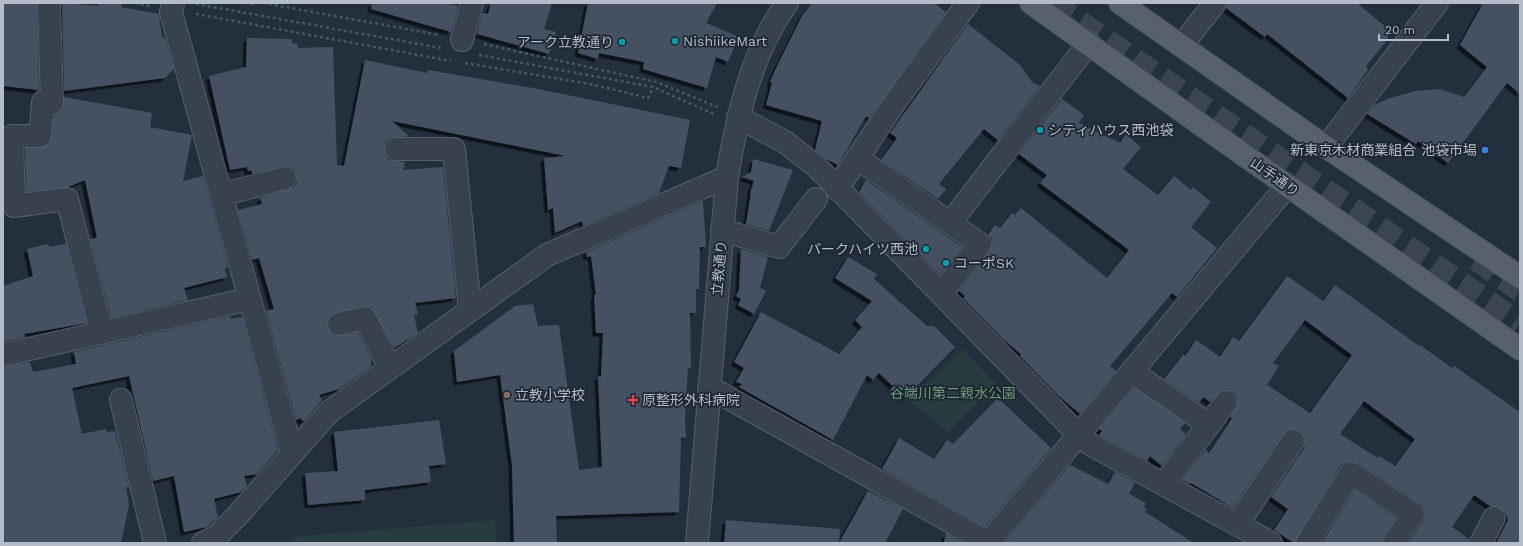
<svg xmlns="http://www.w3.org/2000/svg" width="1523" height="546" viewBox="0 0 1523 546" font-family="'Work Sans','Noto Sans JP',sans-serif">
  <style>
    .green { fill: #263c3f }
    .building { fill: #455162; fill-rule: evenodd; filter: url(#shadow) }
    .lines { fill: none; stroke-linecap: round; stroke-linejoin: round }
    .highway-tunnel { stroke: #3a4453; stroke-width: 22; stroke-dasharray: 22 11; stroke-linecap: butt }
    .minor-casing { stroke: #565f6c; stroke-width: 24 }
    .major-casing { stroke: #414a57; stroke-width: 24 }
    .path { stroke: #44595c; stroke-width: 2.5; stroke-dasharray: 3 3; stroke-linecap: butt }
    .minor { stroke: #38414e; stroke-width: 22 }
    .major { stroke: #56606e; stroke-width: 22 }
    .culture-dot { fill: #0f9aa8; stroke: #1d2633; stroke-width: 1.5 }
    .shop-dot { fill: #3f7fe0; stroke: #1d2633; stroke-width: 1.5 }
    .education-dot { fill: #8d6e63; stroke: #1d2633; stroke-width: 1.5 }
    .health-dot { fill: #e0444e; stroke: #1d2633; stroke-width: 1.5 }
    .labels { text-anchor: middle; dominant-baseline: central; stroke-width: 3.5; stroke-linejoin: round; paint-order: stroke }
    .poi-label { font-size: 14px; fill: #b4bcc9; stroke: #1d2633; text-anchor: start }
    .street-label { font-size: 14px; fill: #b4bcc9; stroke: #1d2633 }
    .park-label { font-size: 14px; fill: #6b9a76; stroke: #1d2633 }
  </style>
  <defs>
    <filter id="shadow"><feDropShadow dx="-3.5" dy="3.5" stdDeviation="0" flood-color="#0009"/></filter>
  </defs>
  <rect width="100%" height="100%" fill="#242f3e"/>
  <!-- green -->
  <path class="green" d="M962,349L996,384L948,432L910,401Z
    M495,520L497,543H292V537Z"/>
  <!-- building -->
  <path class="building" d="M3,3H37L39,90L3,86Z
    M62,3L98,6V3H122L121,7L159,14L162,37L165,38L174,69L165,78L64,91Z
    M372,3H446L458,6L451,32L371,9Z
    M491,3H552L544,29L556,32L549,54L477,34L482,13L488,14Z
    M588,3H717L706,23L739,37L728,62L716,57L707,88L643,69L644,62L599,53L598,59L578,53Z
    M812,3H934L946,12L869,118L866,116L838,165L828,160L815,150L822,121L766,105L772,83L770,82L777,66L802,16Z
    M1227,3H1357L1387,28L1388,39L1366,66L1368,70L1348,98L1267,34L1265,37L1226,8Z
    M1483,3H1520V94L1507,83L1448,163L1418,141L1416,144L1367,114L1374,105L1390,98L1416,91L1440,89L1464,97L1487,67L1460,45Z
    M968,24L1020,65L1032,82L1040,86L998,140L984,129L943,179L939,184L946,189L938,199L881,160L897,138L890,133Z
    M247,38L292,39V43L298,44V48L333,47L337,165L344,166L365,60L427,73L428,70L533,88L690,120L681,168L669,166L659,193L583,226L582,221L555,233L553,208L548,210L544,158L566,156L392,121L409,136L390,138L385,142L384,149L385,155L389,160L405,162L403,170L443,167L456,298L415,303L418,314L414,315L418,333L394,348L372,308L362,306L331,315L327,321V326L330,332L335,336H341L358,332L372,360L370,367L339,389L319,395L322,400L305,420L302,421L301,418L296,420L266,311L274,309L259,258L252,260L238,210L262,204L260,198L294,187L297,182V175L294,169L288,166L252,174V171H248L247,167L230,170L209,76L246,67Z
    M64,97L152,113L150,127L192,135L183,181L203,176L228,267L225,268L227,277L184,288L188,300L111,318L90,239L97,238L85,180L68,187L26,192L25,148H40L50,143L54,115L63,109Z
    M1062,99L1084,115L1079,123L1120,143L1126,134L1141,147L1123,169L1158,195L1174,176L1191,190L1193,187L1211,202L1191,227L1217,248L1177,297L1172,293L1110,366L1116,371L1080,414L1059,396L1020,356L1021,354L1004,340L963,298L965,296L959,291L990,251L992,245V239L988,235L995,225L1000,228L1012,213L1015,215L1021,208L1107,278L1129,250L1040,183L1047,175L1019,154Z
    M753,159L793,170L769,231L746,224L751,193H750L754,181L742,177L751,172Z
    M866,180L962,247L940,275L859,192Z
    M703,201L706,247H700L699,289H696V313H690L691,368H688L685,418L686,437L681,438L679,512L556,516L557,543H514L512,465L500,375L457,382L454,351L515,306L533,304L538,326L559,325L579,470L602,467L598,376L601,377L603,333H596L594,295H596L591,256L587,257L586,252Z
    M48,244L49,247L66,244L87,323L24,334L25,337L3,342V286L33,276L27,249Z
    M741,249L768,257L760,288L766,291L754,314L738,305L741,299L736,296L739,290Z
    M848,257L877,274L874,279L927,326H934L955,347L905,398L879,373L873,380L867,375L833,440L739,387L742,384L736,382L744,368L734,362L761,312L839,354L862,327L855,320L872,301L835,278Z
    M1287,276L1323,301L1335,285L1419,346L1420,345L1452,368L1454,366L1520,412V543H1496L1508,520L1505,512L1499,507L1490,506L1474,495L1452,527L1469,539V543H1409L1424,520L1425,514L1424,508L1420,504L1358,463L1351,461L1345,462L1340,466L1294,543L1274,530L1288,509L1271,497L1304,448L1305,441L1304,435L1300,431L1294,429L1288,430L1283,434L1233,508L1191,483L1190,484L1182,480L1206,450L1209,453L1221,435L1232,418L1230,417L1238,404V398L1234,392L1227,390L1221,391L1210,402L1203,397L1199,403L1164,379L1183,355L1185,356L1196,340L1220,357L1233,337L1239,341ZM1305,320L1352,355L1310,413L1267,385L1279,366L1273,363ZM1364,401L1415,439L1395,466L1379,456L1378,458L1340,434Z
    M230,316L231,319L242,317L278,450L257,474L244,476L247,486L241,492L214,499L218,517L207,527L184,532L174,476L153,481L129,376L72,388L82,434L106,429L107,432L115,431L129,487H126L129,505L121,543H5L3,532V367L30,362L33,372L76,364L74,352Z
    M1134,388L1185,423L1180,429L1186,434L1162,466L1150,456L1147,461L1099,435L1102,431L1099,429Z
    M998,398L1051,448L985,527L882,469L899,438L934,459L947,440L953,444Z
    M439,420L446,464L429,466L431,482L365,490V500L308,505L305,473L338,471L334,432Z
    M1070,465L1108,484L1115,472L1135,483L1129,494L1146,503L1144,507L1147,509L1145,512L1194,543H1004Z
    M1355,490L1396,518L1384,536L1382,543H1322Z
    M868,491L903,509L885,543H724L726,520L840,529L839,543Z
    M946,533L963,543H944Z"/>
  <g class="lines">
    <!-- highway-tunnel -->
    <path class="highway-tunnel" d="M1053,3L1520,323
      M1476,260L1520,291"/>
    <!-- minor casing -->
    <g class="minor-casing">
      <path id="minor" d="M49,3L52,103L43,102L40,136H12L14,206L67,199L102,333
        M173,3L171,12L292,453
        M462,40L472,3
        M1181,46L1215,3
        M738,117L785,142L817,167L1079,435L1090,444L1271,543
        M1326,147L1437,3
        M396,149H454L470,310
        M857,158L980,244L941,294
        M837,189L895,102L968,3
        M221,195L285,178
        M950,223L1089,43
        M722,230L779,247L816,199
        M339,324L365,318L390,368
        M3,355L249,299
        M1132,372L1209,425
        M709,387L989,543
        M121,400L155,543
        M1164,484L1226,402
        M1237,525L1293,441
        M203,543L217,536L237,516L329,412L547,255L727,177
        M697,543L727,177C737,117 751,53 787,3
        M988,543L1287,186
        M1307,543L1351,473L1413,514L1394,543
        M1481,543L1494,518"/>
    </g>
    <!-- major casing -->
    <g class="major-casing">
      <path id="major" d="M1031,3L1214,134L1520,349
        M1120,3L1326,147L1520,277"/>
    </g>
    <!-- path -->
    <path class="path" d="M135,3L150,6
      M244,3L251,4L255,3
      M263,3L440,35
      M196,4L441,48
      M196,14L451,61
      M484,44L656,82L718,107
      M479,55L653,87L716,115
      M465,63L590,84L648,98L653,87"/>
    <!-- minor -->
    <use href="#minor" class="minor"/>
    <!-- major -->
    <use href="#major" class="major"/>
  </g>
  <!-- markers -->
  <g class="culture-dot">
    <circle cx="675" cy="41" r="4"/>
    <circle cx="622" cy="42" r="4"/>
    <circle cx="1040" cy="130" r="4"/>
    <circle cx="926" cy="249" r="4"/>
    <circle cx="946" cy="263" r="4"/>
  </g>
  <circle class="shop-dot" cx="1485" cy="150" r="4"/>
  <circle class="education-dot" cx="507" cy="395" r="4"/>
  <path class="health-dot" d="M631 394h4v4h4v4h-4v4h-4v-4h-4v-4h4z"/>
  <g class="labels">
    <!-- poi labels -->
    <g class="poi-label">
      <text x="683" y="41">NishiikeMart</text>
      <text x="614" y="42" text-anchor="end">アーク立教通り</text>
      <text x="1048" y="130">シティハウス西池袋</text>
      <text x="1477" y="150" text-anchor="end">新東京木材商業組合 池袋市場</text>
      <text x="918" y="249" text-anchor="end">パークハイツ西池</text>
      <text x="954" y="263">コーポSK</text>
      <text x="515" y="395">立教小学校</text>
      <text x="642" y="400">原整形外科病院</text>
    </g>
    <!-- street labels -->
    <g class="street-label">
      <text transform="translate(1275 177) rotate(35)">山手通り</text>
      <text transform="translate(719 268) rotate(-85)">立教通り</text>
    </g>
    <!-- park labels -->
    <g class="park-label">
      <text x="953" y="393">谷端川第二親水公園</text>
    </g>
  </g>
  <!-- border -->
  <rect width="1523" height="546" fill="none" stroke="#b4bcc9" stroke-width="8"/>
  <!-- scale -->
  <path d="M1379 34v6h69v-6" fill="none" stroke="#b4bcc9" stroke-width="2"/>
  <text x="1385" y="34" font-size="12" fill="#b4bcc9" stroke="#1d2633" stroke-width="3" paint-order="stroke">20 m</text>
</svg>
